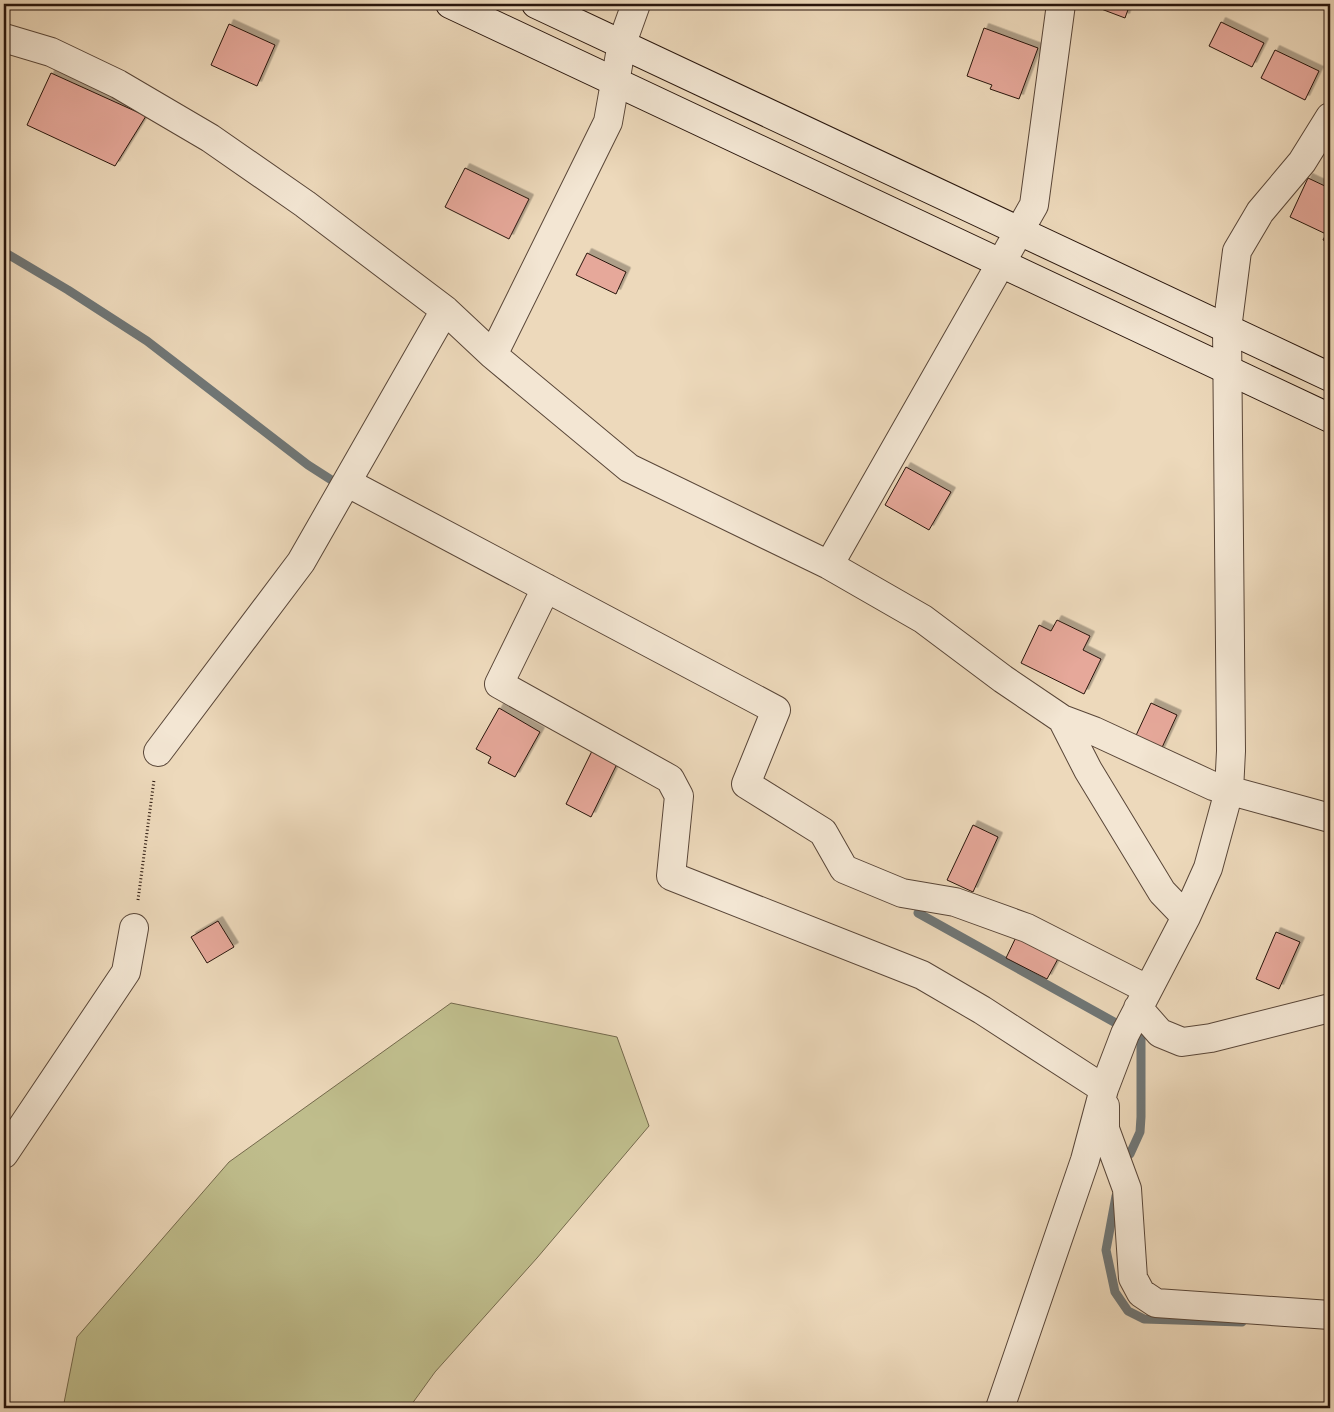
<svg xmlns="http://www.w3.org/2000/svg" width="1334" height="1412" viewBox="0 0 1334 1412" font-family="'EB Garamond',serif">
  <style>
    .green { fill: #bfbd8c; stroke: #74694c }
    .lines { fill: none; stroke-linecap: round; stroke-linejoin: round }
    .stream { stroke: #6f7676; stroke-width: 9 }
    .building { fill: #e6a89a; stroke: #28150c; filter: url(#shadow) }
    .street-casing { stroke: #594638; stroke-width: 30 }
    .secondary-casing { stroke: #28150c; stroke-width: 30 }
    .path { stroke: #28150c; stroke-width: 3; stroke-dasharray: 1 2.5; stroke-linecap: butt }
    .street { stroke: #f3e6d3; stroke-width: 28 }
    .secondary { stroke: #f3e6d3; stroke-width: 28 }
  </style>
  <defs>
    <filter id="shadow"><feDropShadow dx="4.5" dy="-4.5" stdDeviation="0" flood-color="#0004"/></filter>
  </defs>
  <rect width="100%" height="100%" fill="#edd9bb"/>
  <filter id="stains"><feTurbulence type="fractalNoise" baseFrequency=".004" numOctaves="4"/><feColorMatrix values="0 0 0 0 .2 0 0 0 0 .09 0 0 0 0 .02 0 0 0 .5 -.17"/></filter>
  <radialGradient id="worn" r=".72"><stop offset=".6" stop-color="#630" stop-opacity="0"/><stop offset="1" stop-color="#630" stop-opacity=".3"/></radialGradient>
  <!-- green -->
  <path class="green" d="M451,1003L617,1037L649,1126L537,1258L435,1372L409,1408H63L77,1337L229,1162Z"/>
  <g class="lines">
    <!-- stream -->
    <path class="stream" d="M4,252L68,290L147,341L308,465L333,481
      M918,913L1141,1037V1117L1140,1132L1130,1154
      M1116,1196L1106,1250L1115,1292L1128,1311L1144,1319L1242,1322"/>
  </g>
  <!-- building -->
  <path class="building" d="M1088,4H1130L1125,18Z
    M1221,22L1264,43L1252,67L1209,46Z
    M229,24L275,45L257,86L211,65Z
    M984,28L1038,48L1019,99L990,89L992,85L967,76Z
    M1275,50L1319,71L1305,100L1261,78Z
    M51,73L146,116L115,166L27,125Z
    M465,168L529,199L509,239L445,207Z
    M1308,178L1327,187L1330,182V243L1323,240L1326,234L1290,217Z
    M587,253L626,272L616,294L576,275Z
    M906,467L951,492L929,530L885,505Z
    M1057,620L1090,636L1083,650L1101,659L1084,694L1021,663L1039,625L1051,631Z
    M1151,703L1177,715L1159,754L1133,742Z
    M499,708L540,732L515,777L488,763L491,757L476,749Z
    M592,751L617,764L591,817L566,804Z
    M973,825L998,837L973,892L947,880Z
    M218,921L234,947L207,963L191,937Z
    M1276,932L1300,942L1279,989L1256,979Z
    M1018,933L1060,955L1047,979L1006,958Z"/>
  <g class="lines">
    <!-- street casing -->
    <g class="street-casing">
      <path id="street" d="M4,38L51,52L118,84L210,138L305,204L445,310L493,355L629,468L829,565L923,619L1003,679L1062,719L1088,770L1162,892L1186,917
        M493,355L608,122L622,43L636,4
        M348,483L776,710L746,784L823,832L844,869L902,893L955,902L1027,928L1147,989
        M829,565L1034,205L1061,4
        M546,588L499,684L670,779L679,796L671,876L922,975L982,1010L1104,1089
        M1062,719L1094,731L1213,786L1330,818
        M158,752L301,562L445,310
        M1138,1008L1160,1033L1182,1042L1211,1038L1330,1008
        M1105,1106V1129L1127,1189L1133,1278L1141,1293L1156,1303L1330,1315
        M4,1154L126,972L134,928
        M1000,1408L1085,1160L1104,1089L1125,1034L1186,917L1208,868L1229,791L1231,751L1227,329L1237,251L1260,212L1302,162L1330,117"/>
    </g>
    <!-- secondary casing -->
    <g class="secondary-casing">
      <path id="secondary" d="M450,4L1330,418
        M536,4L1330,377"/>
    </g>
    <!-- path -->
    <path class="path" d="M138,900L154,780"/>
    <!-- street -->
    <use href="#street" class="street"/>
    <!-- secondary -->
    <use href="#secondary" class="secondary"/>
  </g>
  <!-- margin -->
  <rect width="1334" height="1412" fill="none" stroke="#edd9bb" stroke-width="20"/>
  <rect x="5" y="5" width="1324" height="1402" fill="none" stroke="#28150c" stroke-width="2.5"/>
  <rect x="10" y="10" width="1314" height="1392" fill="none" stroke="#28150c"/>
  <rect width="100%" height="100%" filter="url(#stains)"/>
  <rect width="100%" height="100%" fill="url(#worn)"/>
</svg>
